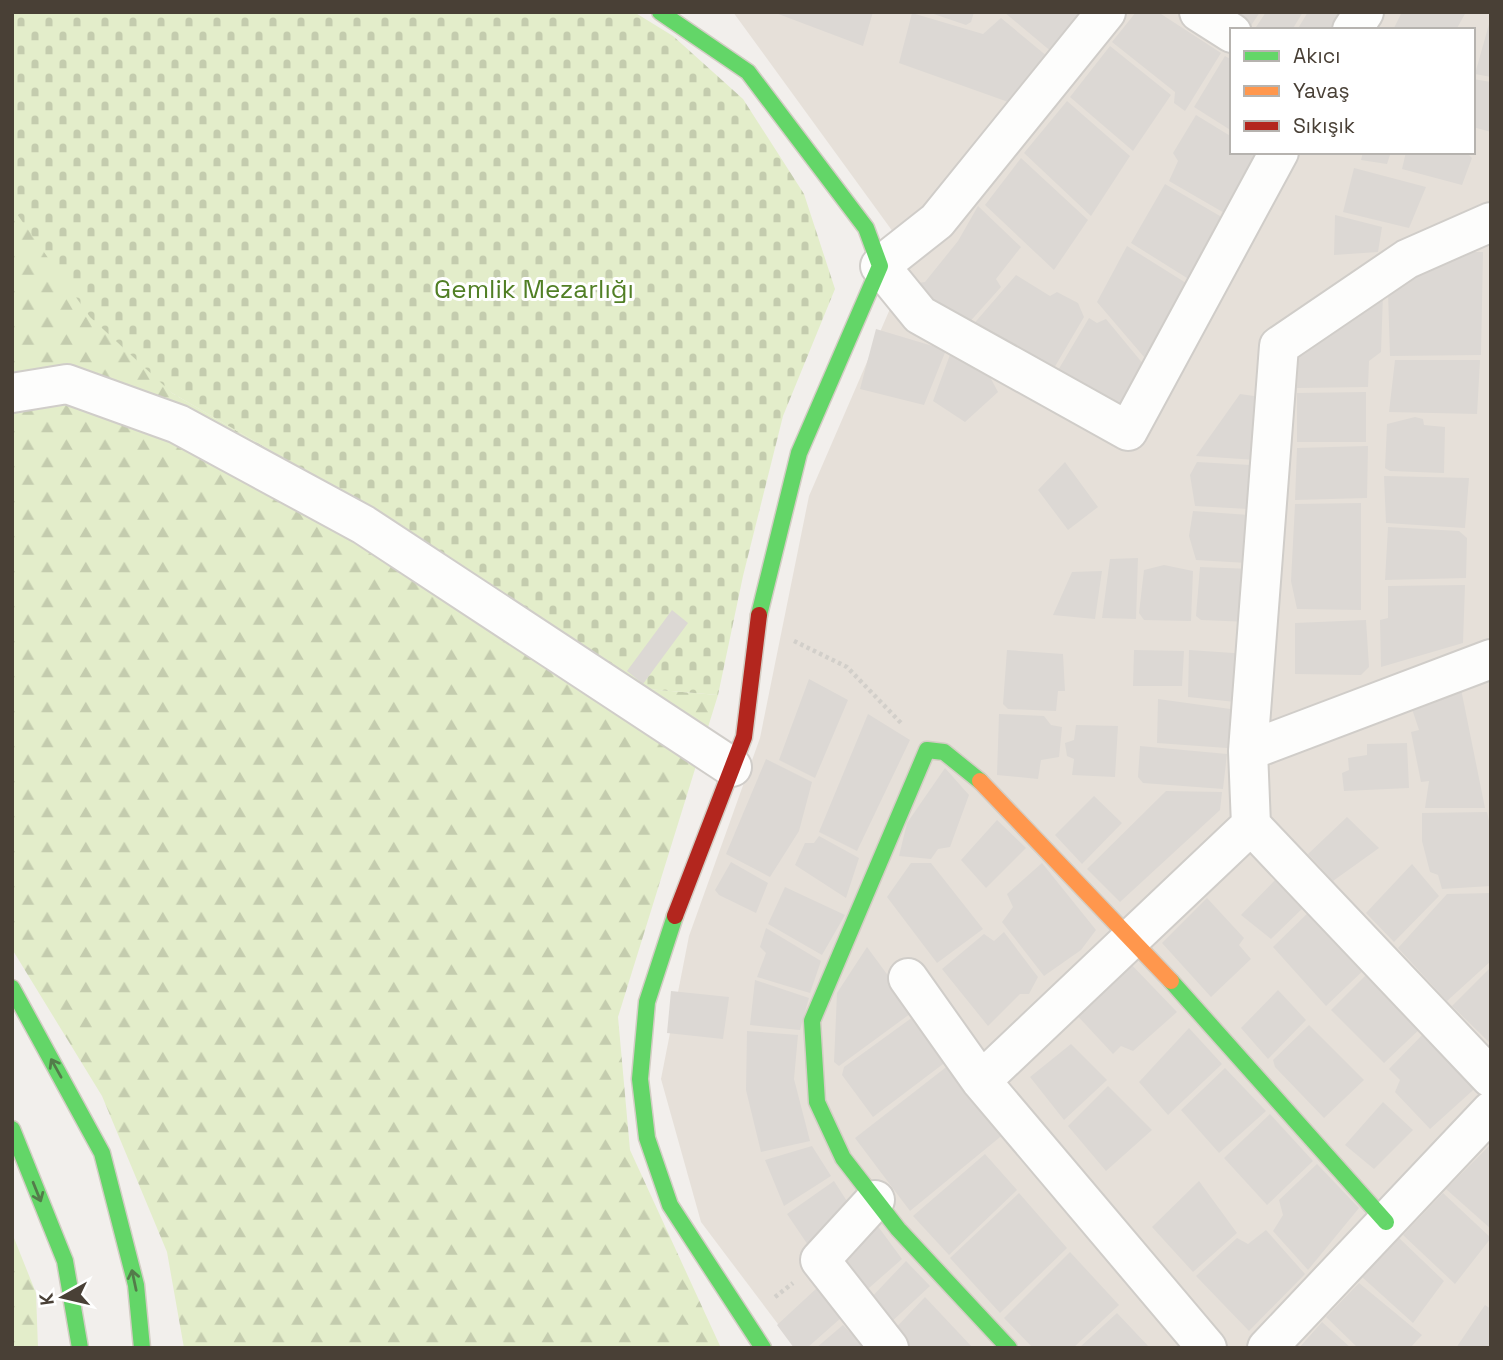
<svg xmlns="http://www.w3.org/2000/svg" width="1503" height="1360" viewBox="0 0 1503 1360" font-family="'Space Grotesk',sans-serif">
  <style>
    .residential { fill: #e6e0d9; fill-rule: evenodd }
    .forest { fill: url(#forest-firs) }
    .cemetery { fill: url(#cemetery-stones) }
    .building { fill: #dcd8d4 }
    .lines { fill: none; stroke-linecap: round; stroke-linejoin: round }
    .street-casing { stroke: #d0cdc9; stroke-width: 42 }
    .fast-casing { stroke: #d3cdc4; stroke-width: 19 }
    .slow-casing { stroke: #d3cdc4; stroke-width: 19 }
    .jam-casing { stroke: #d3cdc4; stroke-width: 19 }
    .path { stroke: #d2cfca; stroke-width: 4.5; stroke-dasharray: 3.5 3.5; stroke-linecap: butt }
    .street { stroke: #fdfdfc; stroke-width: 38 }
    .fast { stroke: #63d668; stroke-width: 16 }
    .slow { stroke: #ff974d; stroke-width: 16 }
    .jam { stroke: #b3261e; stroke-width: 16 }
    .oneway { stroke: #537c4a }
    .labels { text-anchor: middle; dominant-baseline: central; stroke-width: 6; stroke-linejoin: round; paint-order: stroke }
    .park-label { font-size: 26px; fill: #517f25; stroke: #fff }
  </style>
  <defs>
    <pattern id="forest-firs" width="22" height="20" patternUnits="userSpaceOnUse" patternTransform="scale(1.75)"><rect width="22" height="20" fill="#e3edca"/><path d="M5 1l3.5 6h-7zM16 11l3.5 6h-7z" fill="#c4ccae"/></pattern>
    <pattern id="cemetery-stones" width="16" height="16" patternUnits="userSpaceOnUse" patternTransform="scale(1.75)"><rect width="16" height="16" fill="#e3edca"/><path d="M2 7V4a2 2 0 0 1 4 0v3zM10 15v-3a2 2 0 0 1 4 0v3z" fill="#c4ccae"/></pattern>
  </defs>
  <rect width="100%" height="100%" fill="#f2efec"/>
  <!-- residential -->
  <path class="residential" d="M733,12H1491V1348H796L701,1222L661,1079L689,936L760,738L809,496L912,258ZM1232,30H1473V152H1232Z"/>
  <!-- forest -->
  <path class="forest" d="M12,207L172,393L304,470L647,689L718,695L618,1017L630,1150L721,1348H184L167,1252L102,1096L12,949Z
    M12,1233L36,1293L38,1348H12Z"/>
  <!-- cemetery -->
  <path class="cemetery" d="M12,12H634L673,36L743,99L804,194L835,289L783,416L743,576L718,695L647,689L304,470L172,393L90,317L12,207Z"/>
  <!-- building -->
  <path class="building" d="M773,12H873L863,46Z
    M928,12H974L971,22L966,25Z
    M1004,12H1084L1053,53Z
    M1136,12H1158L1221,53L1185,111L1174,103L1175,92L1112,42Z
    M1224,12H1260L1248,30Z
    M1266,12H1303L1292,30H1254Z
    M1308,12H1348L1336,30H1297Z
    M1402,12H1466L1456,30H1393Z
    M912,13L983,34L1001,18L1048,57L1011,103L899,63Z
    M1491,17V77L1475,74Z
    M1110,46L1171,95L1133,151L1070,97Z
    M1225,56L1232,60V131L1194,107Z
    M1473,79L1491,82V132L1473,127Z
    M1067,101L1130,156L1091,216L1024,153Z
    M1196,115L1232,137V152H1257L1233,218L1169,181L1178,161L1173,153Z
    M1363,152H1391L1387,164L1361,160Z
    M1406,152H1466L1472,158L1462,185L1402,169Z
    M1021,158L1088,220L1054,270L985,205Z
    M1354,168L1426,187L1409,228L1343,212Z
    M1165,184L1232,223L1195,283L1131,243Z
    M978,206L1021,247L996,279L1001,287L966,326L923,305L918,283L925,282L958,241Z
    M1335,215L1382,227L1378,252L1334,255Z
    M1127,246L1194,288L1150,364L1097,302Z
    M1452,252H1483L1481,355L1390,356L1388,292Z
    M1016,275L1050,296L1057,292L1078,303L1084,317L1050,375L971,327Z
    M1383,294L1381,352L1369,361L1368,387L1297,388L1299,340Z
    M1089,318L1097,323L1106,319L1149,371L1123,417L1054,377Z
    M876,329L946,350L924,405L860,389Z
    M951,352L990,377L998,392L965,422L933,401Z
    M1395,360H1480L1477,414L1389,412Z
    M1366,392V442H1297V393Z
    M1240,394L1261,397L1257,460L1196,456Z
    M1415,417L1423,419L1424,425L1445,427L1444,473L1390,471L1385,468L1387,424Z
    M1368,446L1367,498L1295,500L1297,448Z
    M1065,462L1098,507L1068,530L1038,490Z
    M1197,462L1250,465L1254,488L1248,509L1195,506L1190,475Z
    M1384,476L1469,478L1465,528L1386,523Z
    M1361,503V610L1297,609L1291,581L1295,504Z
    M1193,511L1249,515L1247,563L1196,560L1189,536Z
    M1388,527L1459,531L1467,538L1466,578L1385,580Z
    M1138,558L1136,619L1102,618L1110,559Z
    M1164,565L1193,571L1191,621L1144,620L1139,613L1144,570Z
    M1200,567L1251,569L1249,622L1201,620L1196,616Z
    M1102,571L1095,619L1053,615L1072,572Z
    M1465,585L1463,643L1381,667L1380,620L1388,618V586Z
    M672,610L688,623L643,684L627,671Z
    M1366,620L1369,667L1361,675L1295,674V623Z
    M1007,650L1063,654L1065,691H1058L1056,711L1008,709L1003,704Z
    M1134,650L1184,651L1182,686H1133Z
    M1189,650L1248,654L1245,703L1188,697Z
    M809,679L848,700L815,778L779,760Z
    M1461,689L1485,808H1425L1429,781L1421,782L1411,732L1419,730L1411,706Z
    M1158,699L1245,711L1241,749L1157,743Z
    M868,714L910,740L857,851L819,832Z
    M999,714L1044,716L1051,725L1062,727L1059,757L1041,760L1038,779L997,775Z
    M1076,725L1118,726L1115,777L1072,775L1074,759L1067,756L1065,743L1074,740Z
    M1407,743L1409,788L1344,791L1342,773L1349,770L1348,758L1367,755V744Z
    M1140,746L1227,754L1223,789L1143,783L1138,777Z
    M766,759L812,782L799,831L770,877L726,854Z
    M945,768L969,795L950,847L938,849L931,859L899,856L907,823Z
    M1166,791L1222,792L1220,810L1120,902L1087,869Z
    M1094,796L1122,823L1082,864L1055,835Z
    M1487,812L1491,830V886L1442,889L1438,875L1430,872L1422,841V813Z
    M1347,817L1379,848L1333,881L1308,854Z
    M997,820L1026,848L986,888L961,860Z
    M819,836L859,858L846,898L795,865L805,843H814Z
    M731,862L768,883L756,913L719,895L715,890Z
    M911,863H931L983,929L937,963L887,897Z
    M1042,863L1096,930L1081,950L1044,976L1002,922L1013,907L1007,894Z
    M1412,864L1439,896L1394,942L1366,913Z
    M1278,877L1306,905L1271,939L1241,915Z
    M785,887L845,915L822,955L768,924Z
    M1491,893V961L1447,1001L1398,948L1447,894Z
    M1207,898L1244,938L1239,945L1251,959L1211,997L1162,943Z
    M1316,905L1370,964L1326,1006L1273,947Z
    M766,928L821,961L810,993L757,977L766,953L760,947Z
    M1004,932L1038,977L1029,994H1020L988,1026L942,969L984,934L994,941Z
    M867,947L914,1011L839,1066L834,1062L837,993Z
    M1126,959L1177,1012L1133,1051L1121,1046L1113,1054L1073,1011Z
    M1491,967V1044L1452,1006Z
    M1373,968L1424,1025L1384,1063L1331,1010Z
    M755,980L809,998L800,1030L750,1025Z
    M1278,990L1306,1020L1268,1059L1241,1028Z
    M671,991L729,997L723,1039L667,1033Z
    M917,1014L951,1058L873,1117L842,1075L844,1067Z
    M1309,1025L1364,1080L1324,1118L1275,1067L1273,1060Z
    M1189,1028L1222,1064L1168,1115L1139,1082Z
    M1428,1029L1481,1083L1430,1129L1395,1092L1400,1080L1389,1069Z
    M747,1031L798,1035L794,1079L810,1141L761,1152L746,1090Z
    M1071,1044L1107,1080L1064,1120L1030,1077Z
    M954,1061L1005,1133L910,1211L855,1138Z
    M1225,1068L1266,1111L1219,1153L1181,1110Z
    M1108,1086L1152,1130L1106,1171L1068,1126Z
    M1383,1102L1413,1130L1374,1169L1345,1145Z
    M1270,1114L1313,1161L1267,1205L1224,1158Z
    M1491,1144V1229L1446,1189Z
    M812,1146L831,1176L784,1206L765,1160Z
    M985,1154L1017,1190L949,1255L913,1216Z
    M1317,1164L1359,1208L1308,1270L1273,1231L1283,1215L1279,1200Z
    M834,1181L852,1209L810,1248L787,1214Z
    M1199,1181L1237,1233L1193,1272L1152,1227Z
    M1019,1193L1067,1248L1000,1313L950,1258Z
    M1443,1193L1491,1238L1455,1284L1403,1235Z
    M877,1225L902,1259L861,1295L837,1267Z
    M1266,1230L1305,1274L1249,1331L1196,1276L1237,1238L1248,1244Z
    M1398,1237L1444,1281L1413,1323L1362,1277Z
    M1070,1252L1119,1305L1073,1348H1033L1004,1318Z
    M906,1261L930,1286L888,1325L867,1302Z
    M1359,1283L1422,1335L1410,1348H1358L1326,1317Z
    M818,1287L842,1317L807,1348H794L777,1325Z
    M925,1297L973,1348H902L890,1334Z
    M1485,1305L1491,1309V1348H1456Z
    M1117,1313L1150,1348H1079Z
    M1322,1322L1351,1348H1299Z
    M843,1325L865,1348H816Z"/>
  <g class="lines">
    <!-- street casing -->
    <g class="street-casing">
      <path id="street" d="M1106,12L937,221L880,266L920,315L1128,431L1279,152
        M1199,12L1232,33
        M1352,30L1364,12
        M12,393L67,384L178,424L364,525L732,767
        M1248,751L1491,659
        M1251,825L1491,1078
        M908,978L981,1081L1207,1348
        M981,1081L1251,825L1248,751L1279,346L1407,259L1491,222
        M875,1200L820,1260L889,1348
        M1267,1348L1491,1111"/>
    </g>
    <!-- fast casing -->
    <g class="fast-casing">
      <path id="fast" d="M660,12L748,72L866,228L880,266L799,453L759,615
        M980,781L944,752L927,750L812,1021L817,1102L843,1158L898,1229L1009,1348
        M675,916L647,1002L640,1079L647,1138L670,1205L763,1348
        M1171,981L1386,1222
        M12,988L102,1153L136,1285L142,1348
        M12,1129L65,1261L80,1348"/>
    </g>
    <!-- slow casing -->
    <g class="slow-casing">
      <path id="slow" d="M980,781L1171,981"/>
    </g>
    <!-- jam casing -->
    <g class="jam-casing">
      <path id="jam" d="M675,916L744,737L759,615"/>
    </g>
    <!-- path -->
    <path class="path" d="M794,641L847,667L902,724
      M775,1297L793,1283"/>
    <!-- street -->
    <use href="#street" class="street"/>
    <!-- fast -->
    <use href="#fast" class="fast"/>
    <!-- slow -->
    <use href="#slow" class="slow"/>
    <!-- jam -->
    <use href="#jam" class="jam"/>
  </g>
  <!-- one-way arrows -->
  <defs><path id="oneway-shaft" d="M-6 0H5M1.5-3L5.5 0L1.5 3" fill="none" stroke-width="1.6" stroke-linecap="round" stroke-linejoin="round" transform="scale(1.75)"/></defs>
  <g class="oneway">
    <use href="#oneway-shaft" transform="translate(56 1068) rotate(-119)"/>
    <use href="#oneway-shaft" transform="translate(37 1192) rotate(68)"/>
    <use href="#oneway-shaft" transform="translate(134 1280) rotate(-102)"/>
  </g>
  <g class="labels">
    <!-- park labels -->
    <g class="park-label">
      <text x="534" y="289">Gemlik Mezarlığı</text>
    </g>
  </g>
  <!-- border -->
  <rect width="1503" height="1360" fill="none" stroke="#494036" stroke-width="28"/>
  <!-- legend -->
  <rect x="1230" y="28" width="245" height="126" fill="#ffffff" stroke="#b6b3af" stroke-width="2"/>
  <rect x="1244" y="51" width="35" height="10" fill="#63d668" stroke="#b6b3af" stroke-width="2"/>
  <text x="1293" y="63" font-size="21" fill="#494036">Akıcı</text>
  <rect x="1244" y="86" width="35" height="10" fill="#ff974d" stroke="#b6b3af" stroke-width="2"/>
  <text x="1293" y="98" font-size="21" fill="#494036">Yavaş</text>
  <rect x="1244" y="121" width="35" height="10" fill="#b3261e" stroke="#b6b3af" stroke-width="2"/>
  <text x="1293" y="133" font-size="21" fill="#494036">Sıkışık</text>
  <!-- north arrow -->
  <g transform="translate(63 1297) rotate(262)" stroke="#ffffff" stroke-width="5" paint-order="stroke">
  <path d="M0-5L12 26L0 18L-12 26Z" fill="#494036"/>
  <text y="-10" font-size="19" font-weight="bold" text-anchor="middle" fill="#494036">K</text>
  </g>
</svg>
